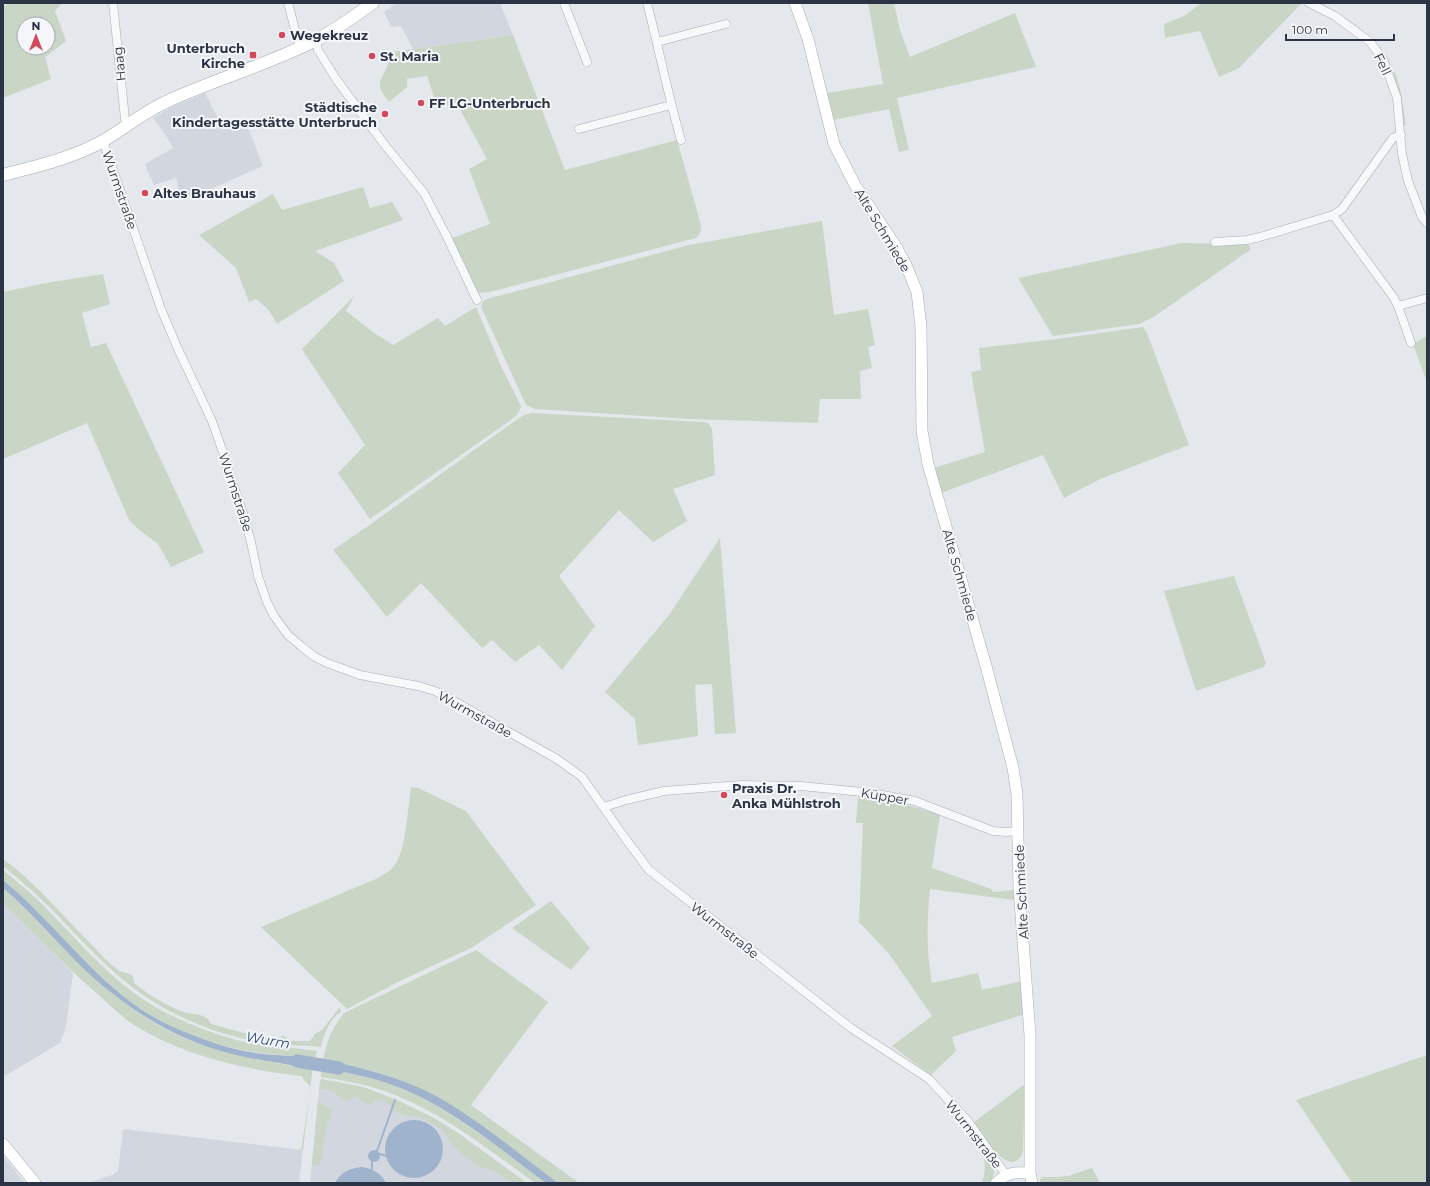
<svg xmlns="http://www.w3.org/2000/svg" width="1430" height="1186" viewBox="0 0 1430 1186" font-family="Montserrat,sans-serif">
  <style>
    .built { fill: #d2d6de }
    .green { fill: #c9d6c5; fill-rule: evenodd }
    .water { fill: #9fb4cc }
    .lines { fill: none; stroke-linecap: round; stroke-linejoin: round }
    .stream { stroke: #9fb4cc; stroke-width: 2 }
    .river { stroke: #9fb4cc; stroke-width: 13 }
    .street-casing { stroke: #a9aeb7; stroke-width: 9 }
    .secondary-casing { stroke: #a9aeb7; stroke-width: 12 }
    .primary-casing { stroke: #a3abb8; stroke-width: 13 }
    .street { stroke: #f7f8fa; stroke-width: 8 }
    .secondary { stroke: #fff; stroke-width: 11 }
    .primary { stroke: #fff; stroke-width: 12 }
    .poi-dot { fill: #d1495b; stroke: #f4f6f9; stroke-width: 1.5 }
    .labels { text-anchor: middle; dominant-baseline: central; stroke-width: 4; stroke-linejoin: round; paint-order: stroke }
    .poi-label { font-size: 13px; font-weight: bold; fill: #2b3445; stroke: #f4f6f9; text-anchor: start }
    .street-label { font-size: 13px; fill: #2b3445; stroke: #f4f6f9 }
    .water-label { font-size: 14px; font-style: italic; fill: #34527a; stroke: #f4f6f9 }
  </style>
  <rect width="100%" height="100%" fill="#e4e7ec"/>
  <!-- built -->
  <path class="built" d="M397,3H500L513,35L413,49L401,26L391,27L384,12Z
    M205,93L223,128L233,124L249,130L263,166L206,191L181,198L176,178L154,185L151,177L150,178L145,164L173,148L165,134L153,118L170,108Z
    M3,903L73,973L66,1027L60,1043L3,1077Z
    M321,1079L363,1087L397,1100L434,1118L458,1133L527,1183H310L319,1088Z
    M123,1129L303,1150L299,1183H89L112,1175L118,1171Z
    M3,1156L25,1183H3Z"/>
  <!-- green -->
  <path class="green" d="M9,3H62L55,11L66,41L45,57L51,79L3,98V7ZM24,24H48V48H24Z
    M868,3H894L900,30L910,57L1015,13L1036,67L897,98L909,150L899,152L889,109L833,120L827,93L883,84Z
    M1201,3H1219L1222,5L1224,3H1299L1301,4L1239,68L1219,77L1200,31L1165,38L1164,24L1186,15Z
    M1313,3C1325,3 1334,11 1344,17C1367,32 1386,49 1396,76C1402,91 1403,109 1406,125H1403L1377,49Z
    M513,35L565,170L677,140L701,225C701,231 701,234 696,238L490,292L479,293L474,289L452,238L490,224L469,169L487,159L456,102L438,109L427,76L407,79V87L389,102C372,81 383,81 389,61L385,53Z
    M363,187L370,208L392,202L403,220L315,251L334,263L344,281L277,324L268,309L256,299L249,302L236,268L199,235L273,194L282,210Z
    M822,221L834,315L868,309L875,345L868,347L872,368L860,371L861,399H820L818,423L689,419L535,409L526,405L482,309C481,304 482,301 487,299L689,245Z
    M1182,243L1227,244L1247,243L1250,247V250L1152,318L1139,324L1053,336L1018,278Z
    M103,274L110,304L82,313L91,347L106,343L204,552L171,567L158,544L137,528L129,520L87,423L3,459V292L46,283Z
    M355,295L346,311L373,332L393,345L438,318L445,326L476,307L501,366L521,406L519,412L515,417L370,519L338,473L365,445L302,349Z
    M1143,327L1147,333L1189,445L1100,479L1064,498L1043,455L941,493L934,468L985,452L971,372L981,370L979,348L1057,339Z
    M1427,336V382L1413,344Z
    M532,413L702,422L708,423L712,429L715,475L673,489L687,521L653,542L619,510L559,576L595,626L562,670L539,645L515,662L492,640L482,648L421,583L387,617L333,550L368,526L519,418L524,415Z
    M720,538L736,733L715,734L712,684L695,685L698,736L638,745L635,719L605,692L669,615Z
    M1234,576L1266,663L1264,667L1196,691L1164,591Z
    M411,787L418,788L466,811L536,905L473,947L398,982L347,1009L261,927L376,879C382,875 390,872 394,866C406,852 408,806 411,787Z
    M858,797C886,800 913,805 940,815L932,868L991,889L993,892L1013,890L1014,900L930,889C927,920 926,952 932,983L978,973L982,990L1022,981L1025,1014L952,1037L956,1051L931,1075L892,1046L932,1016L890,955L859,922L863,823H856Z
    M3,859C38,884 64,918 95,948C102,956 111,965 120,971C124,974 129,972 133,976L134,983C149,995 168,1007 187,1013C196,1015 206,1013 211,1024L251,1035L276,1039L279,1037L284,1036L290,1041H310L315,1034L322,1030L340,1007L341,1012C329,1019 324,1035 321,1047C299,1045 276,1045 254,1041C212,1033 165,1013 131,986C119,977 108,967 97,956C78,938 61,918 42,900C30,888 16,877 3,866Z
    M3,870C16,881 30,892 42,904C72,934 100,968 134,993C163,1014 198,1029 233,1039C260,1047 289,1047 317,1051L315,1059C303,1056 291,1056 279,1055C258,1053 237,1050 217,1044C191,1035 165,1025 142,1010C89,974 52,920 3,880Z
    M3,888C33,914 58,945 88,972C120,1002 157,1029 199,1044C234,1056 270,1062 306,1068L313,1066L303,1150H301L311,1087L304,1080L302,1076C245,1070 184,1056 134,1025C119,1015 106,1001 93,990C61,962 33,932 3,903Z
    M551,901L590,948L571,970L512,928Z
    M476,950L548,1002L471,1105L579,1183H558L467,1116L435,1096L389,1076L323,1059C328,1039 331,1029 344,1013Z
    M1427,1055V1183H1352L1296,1100Z
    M321,1067C346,1073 372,1077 395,1086C452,1107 498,1148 546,1183H535C485,1147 437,1108 378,1089C360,1083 340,1080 321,1077Z
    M321,1079L363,1087L397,1100L434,1118L458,1133L527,1183H513L493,1171L478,1166L453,1147L443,1130L422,1118L414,1116H406L393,1111L389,1105L384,1101L375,1100L373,1104C367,1105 361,1102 358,1097H354L347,1102L331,1090H325L319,1088Z
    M1025,1084L1023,1151C1022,1155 1021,1158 1016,1161C1001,1168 982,1133 974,1122Z
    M318,1102L332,1109L326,1129L321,1161L319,1165H312Z
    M984,1152C991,1161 999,1173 989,1183H982C985,1173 986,1165 983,1154Z
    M1092,1168L1100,1183H1040V1179L1043,1177H1058L1068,1176Z"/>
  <!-- water -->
  <path class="water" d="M3,880C52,920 89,974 142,1010C165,1025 191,1035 217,1044C235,1050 257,1054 276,1055C289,1056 302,1056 315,1059L313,1066L306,1068C281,1063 256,1060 232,1054C175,1040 127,1009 85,970C57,943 32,913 3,888Z
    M323,1059C361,1068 401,1077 436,1096C479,1120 518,1153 558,1183H546C498,1148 452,1107 395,1086C372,1077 346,1073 321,1067Z
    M385 1149a29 29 0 1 1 58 0a29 29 0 1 1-58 0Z
    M368 1156a6 6 0 1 1 12 0a6 6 0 1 1-12 0Z
    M362,1167C373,1169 381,1173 386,1183H335C341,1172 350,1168 362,1167Z"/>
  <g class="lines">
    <!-- stream -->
    <path class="stream" d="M377,1151L395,1100
      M380,1154L386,1156
      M372,1169V1162"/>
    <!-- river -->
    <path class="river" d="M297,1061L339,1068"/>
    <!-- street casing -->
    <g class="street-casing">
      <path id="street" d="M113,3L125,119L127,126
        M288,3L298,41L302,47
        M564,3L587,62
        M647,3C659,49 668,95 681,140
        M1309,3L1335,16L1370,42L1383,59L1397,98L1402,154L1408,181L1422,217L1427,223
        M316,41L318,50L336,79L384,144L424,193L447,237L477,300
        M657,42L726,24
        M579,129L671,105
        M1401,135L1393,138L1342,209L1333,215L1394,298L1398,306L1427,298
        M103,141L161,309L178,349L212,421L224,455L227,467L243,513L251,542L258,576L267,602L274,616L288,635L301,646L315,657L327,663L360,675L418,686L435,691L452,700L557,759L582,777L625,838L649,870L851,1028L929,1079L968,1121L1006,1175
        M1215,242L1247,240L1260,237L1333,215
        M1398,306L1411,343
        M604,807L626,800L664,791L741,785L801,786L872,793L915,801L993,831L1006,832L1018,831"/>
    </g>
    <!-- secondary casing -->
    <g class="secondary-casing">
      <path id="secondary" d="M795,3L808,39L834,144L855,185L895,245L906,265L917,292L921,327L922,431L928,464L986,666L1013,768L1017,794L1019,887L1030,1035V1173L1032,1183
        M3,1144L35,1183
        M996,1183C1008,1172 1015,1172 1030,1173"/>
    </g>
    <!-- primary casing -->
    <g class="primary-casing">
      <path id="primary" d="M3,175C37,166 73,158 103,141C125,128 145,111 168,101C216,79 267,65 314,41C335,31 354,16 373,3"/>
    </g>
    <!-- street -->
    <use href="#street" class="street"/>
    <!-- secondary -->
    <use href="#secondary" class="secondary"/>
    <!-- primary -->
    <use href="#primary" class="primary"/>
  </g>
  <!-- markers -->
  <g class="poi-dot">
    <circle cx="282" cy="35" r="4"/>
    <rect x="249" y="51" width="8" height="8" rx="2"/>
    <circle cx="372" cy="56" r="4"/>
    <circle cx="421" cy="103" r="4"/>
    <circle cx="385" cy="114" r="4"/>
    <circle cx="145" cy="193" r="4"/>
    <circle cx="724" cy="795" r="4"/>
  </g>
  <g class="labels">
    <!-- poi labels -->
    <g class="poi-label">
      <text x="290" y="35">Wegekreuz</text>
      <text x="245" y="48" text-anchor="end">Unterbruch<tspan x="245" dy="15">Kirche</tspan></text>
      <text x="380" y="56">St. Maria</text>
      <text x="429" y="103">FF LG-Unterbruch</text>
      <text x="377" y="107" text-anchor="end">Städtische<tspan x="377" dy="15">Kindertagesstätte Unterbruch</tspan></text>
      <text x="153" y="193">Altes Brauhaus</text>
      <text x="732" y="788">Praxis Dr.<tspan x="732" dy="15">Anka Mühlstroh</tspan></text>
    </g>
    <!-- street labels -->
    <g class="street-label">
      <text transform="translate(119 64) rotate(-96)">Haag</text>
      <text transform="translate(1383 64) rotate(64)">Fell</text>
      <text transform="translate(120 190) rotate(71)">Wurmstraße</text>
      <text transform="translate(883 230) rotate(59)">Alte Schmiede</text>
      <text transform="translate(236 492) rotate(72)">Wurmstraße</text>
      <text transform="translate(960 575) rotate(74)">Alte Schmiede</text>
      <text transform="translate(475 714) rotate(29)">Wurmstraße</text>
      <text transform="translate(885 796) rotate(10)">Küpper</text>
      <text transform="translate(1021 892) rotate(-93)">Alte Schmiede</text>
      <text transform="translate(725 930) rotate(38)">Wurmstraße</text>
      <text transform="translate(974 1134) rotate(52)">Wurmstraße</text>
    </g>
    <!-- water labels -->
    <g class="water-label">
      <text transform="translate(268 1040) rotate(10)">Wurm</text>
    </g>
  </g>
  <!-- border -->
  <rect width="1430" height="1186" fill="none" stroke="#2b3445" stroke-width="8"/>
  <!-- north arrow -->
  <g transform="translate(36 36)"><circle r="19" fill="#f4f6f9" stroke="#a4a8b1"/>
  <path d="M0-3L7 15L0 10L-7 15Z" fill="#d1495b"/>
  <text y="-6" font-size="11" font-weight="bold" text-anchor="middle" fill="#2b3445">N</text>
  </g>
  <!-- scale -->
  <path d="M1286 34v6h108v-6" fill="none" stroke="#2b3445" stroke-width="2"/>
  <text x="1292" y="34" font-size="12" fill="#2b3445" stroke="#f4f6f9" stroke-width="3" paint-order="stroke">100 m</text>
</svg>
